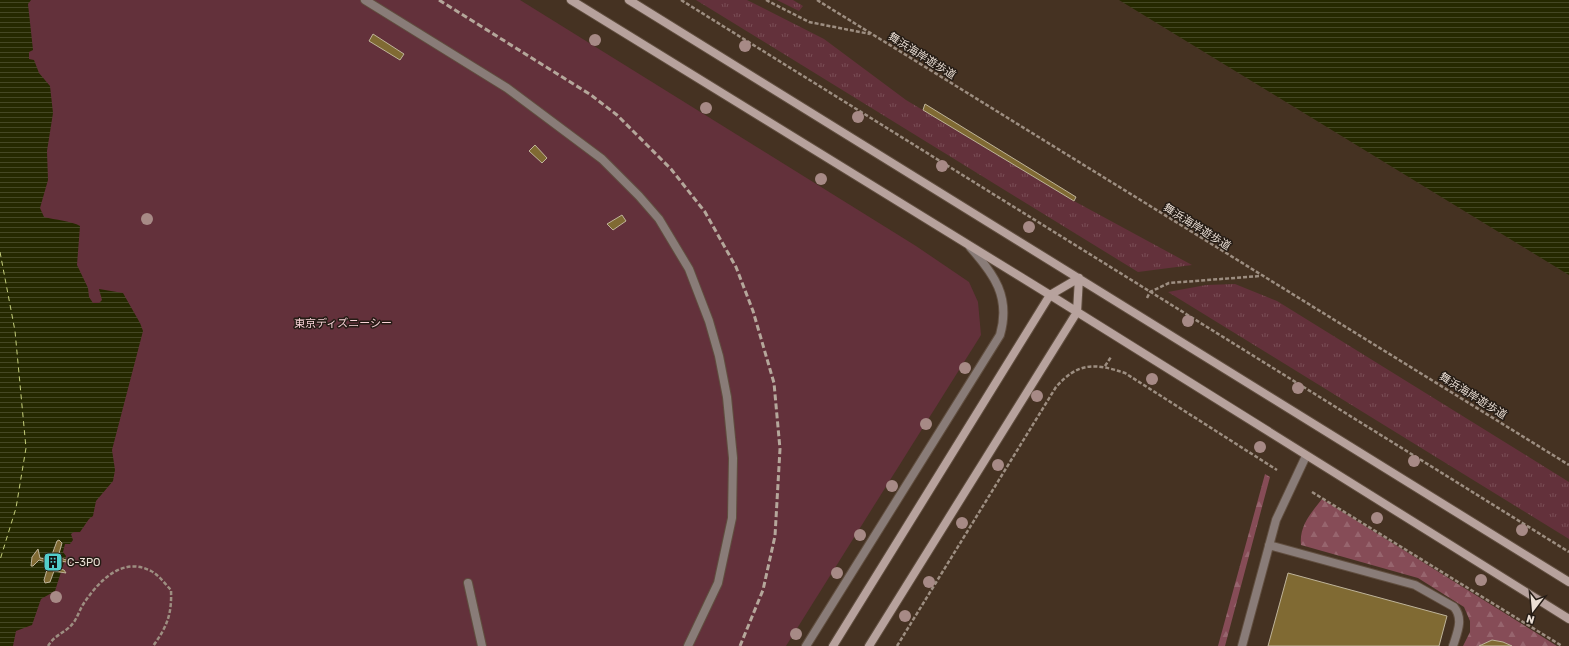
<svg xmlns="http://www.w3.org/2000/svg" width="1569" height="646" viewBox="0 0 1569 646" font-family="Rubik,'Noto Sans JP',sans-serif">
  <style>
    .grass { fill: url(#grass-tufts) }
    .forest { fill: url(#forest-firs) }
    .park { fill: #63313b }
    .water { fill: url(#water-rules) }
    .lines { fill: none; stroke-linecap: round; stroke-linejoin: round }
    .ferry { stroke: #c6d07b; stroke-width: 1; stroke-dasharray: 5 4; stroke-linecap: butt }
    .building { fill: #806a33; stroke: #bfb49a }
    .lane-casing { stroke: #604e3f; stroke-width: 10 }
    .secondary-casing { stroke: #604e3f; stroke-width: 10 }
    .path { stroke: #9d8e81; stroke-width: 2.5; stroke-dasharray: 4 2; stroke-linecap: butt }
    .lane { stroke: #897c78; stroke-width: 8 }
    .secondary { stroke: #b7a29d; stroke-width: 8 }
    .rail { stroke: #b5a79b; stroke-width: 3; stroke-dasharray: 6 3; stroke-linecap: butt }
    .tree { fill: #a78a86 }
    .labels { text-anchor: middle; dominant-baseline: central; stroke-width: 3; stroke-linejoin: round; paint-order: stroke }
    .street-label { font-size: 11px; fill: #ebdfd5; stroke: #251c15 }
    .park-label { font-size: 11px; fill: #f8d2d7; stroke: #251c15 }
    .poi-label { font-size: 11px; fill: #ebdfd5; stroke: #251c15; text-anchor: start }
  </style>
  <defs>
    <pattern id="grass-tufts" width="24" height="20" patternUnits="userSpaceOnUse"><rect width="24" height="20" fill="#63313b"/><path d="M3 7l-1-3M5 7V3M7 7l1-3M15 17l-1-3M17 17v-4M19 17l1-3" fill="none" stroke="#7a4e56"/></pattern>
    <pattern id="forest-firs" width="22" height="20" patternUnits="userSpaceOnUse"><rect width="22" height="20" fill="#864c57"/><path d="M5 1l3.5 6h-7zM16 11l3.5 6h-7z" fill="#97656e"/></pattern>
    <pattern id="water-rules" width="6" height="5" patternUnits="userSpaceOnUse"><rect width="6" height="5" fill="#252900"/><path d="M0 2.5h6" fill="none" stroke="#454824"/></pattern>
  </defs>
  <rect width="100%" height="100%" fill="#453222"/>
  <!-- grass -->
  <path class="grass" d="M696,0H747L824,39L906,100L1074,201L1192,265L1138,272Z
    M777,0H793L803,6L799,11Z
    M1235,284L1277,301L1569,482V539L1168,292L1206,285Z"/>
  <!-- forest -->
  <path class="forest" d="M1265,474L1270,477L1225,646H1218Z
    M1322,499L1557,646H1512L1503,642L1492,640L1479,646H1463L1470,632V621L1464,607L1418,578L1301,545C1299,526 1311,513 1322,499Z"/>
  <!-- park -->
  <path class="park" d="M0,0H520L916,246L969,282L978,302L981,335L786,646H0Z"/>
  <!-- water -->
  <path class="water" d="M0,0H31L28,4L33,50L29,52V59L34,60L39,73L50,86L53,113L47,151L48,180L40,208L44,217C55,220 72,221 80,226L77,265L88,288L89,297L93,303H99L102,300L99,289L123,293L140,323L143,331L112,450L115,470L113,481L96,501L93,516L89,519L80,532H74L71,534L73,540L70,544H65L63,552L66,556L55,591L41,599L32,625L16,631L13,646H0Z
    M1119,0H1569V275Z"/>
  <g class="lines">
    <!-- ferry -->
    <path class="ferry" d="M0,252L15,331L26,448L16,508L0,560"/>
  </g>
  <!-- building -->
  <path class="building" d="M373,34L404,54L400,60L369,41Z
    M925,104L1076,197L1074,201L923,110Z
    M535,145L547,158L542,163L529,151Z
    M622,215L626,221L613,230L607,224Z
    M59,540L62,543L58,557L69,561L71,563L57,560V562L61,565H55L54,568L64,570L66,573L54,571L50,582L45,583L44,580L49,563L39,560L33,566H31L32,557L38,549L40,558L50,560L57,541Z
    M1288,573L1447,616L1439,646H1268Z
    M1492,640L1503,642L1512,646H1479Z"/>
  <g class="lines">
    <!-- lane casing -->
    <g class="lane-casing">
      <path id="lane" d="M365,0L507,88L602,159L639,196L659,219L689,269L709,321L719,356L727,397L733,458L732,518L718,583L688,646
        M1269,545L1415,585L1454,607C1464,619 1457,633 1453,646
        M468,583L482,646
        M806,646L1000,335C1011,297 994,274 970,247
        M1242,646L1276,520L1306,456"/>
    </g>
    <!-- secondary casing -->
    <g class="secondary-casing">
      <path id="secondary" d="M571,0L1050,295L1569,619
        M629,0L1569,582
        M833,646L1050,295L1079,278
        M869,646L1077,312L1079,278"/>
    </g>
    <!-- path -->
    <path class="path" d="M681,0L1569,552
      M766,0L809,22L870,34
      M817,0L1569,465
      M1147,298L1150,292L1169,283L1260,276
      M1105,366L1111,357
      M1312,492L1562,646
      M48,646C55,634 66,633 74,622C78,616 80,609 84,603C99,581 122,556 151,571C159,575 165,584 171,590C172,614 167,627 153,646
      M897,646L1056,387C1078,362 1095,363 1125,373L1277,470"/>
    <!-- lane -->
    <use href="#lane" class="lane"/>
    <!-- secondary -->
    <use href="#secondary" class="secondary"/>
    <!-- rail -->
    <path class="rail" d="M439,0L591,95L617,115L671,169L705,212L736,267L753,311L774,383L780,449L775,536L763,590L740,646"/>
  </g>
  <!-- trees -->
  <g class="tree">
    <circle cx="595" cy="40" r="6"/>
    <circle cx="745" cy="46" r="6"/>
    <circle cx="706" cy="108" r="6"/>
    <circle cx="858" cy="117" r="6"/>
    <circle cx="942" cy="166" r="6"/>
    <circle cx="821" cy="179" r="6"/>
    <circle cx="147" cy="219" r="6"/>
    <circle cx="1029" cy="227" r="6"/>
    <circle cx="1188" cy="321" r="6"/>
    <circle cx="965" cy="368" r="6"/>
    <circle cx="1152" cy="379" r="6"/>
    <circle cx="1298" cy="388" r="6"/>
    <circle cx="1037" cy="396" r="6"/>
    <circle cx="926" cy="424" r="6"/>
    <circle cx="1260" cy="447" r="6"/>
    <circle cx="1414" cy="461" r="6"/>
    <circle cx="998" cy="465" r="6"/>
    <circle cx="892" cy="486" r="6"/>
    <circle cx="1377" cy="518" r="6"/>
    <circle cx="962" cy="523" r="6"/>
    <circle cx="1522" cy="530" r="6"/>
    <circle cx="860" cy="535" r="6"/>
    <circle cx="837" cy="573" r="6"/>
    <circle cx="1481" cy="580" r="6"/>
    <circle cx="929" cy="582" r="6"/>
    <circle cx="56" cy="597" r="6"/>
    <circle cx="905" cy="616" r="6"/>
    <circle cx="796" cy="634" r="6"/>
  </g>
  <!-- icons -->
  <defs>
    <g id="building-square" transform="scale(1)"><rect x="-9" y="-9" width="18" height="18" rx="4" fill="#53cdcb" stroke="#251c15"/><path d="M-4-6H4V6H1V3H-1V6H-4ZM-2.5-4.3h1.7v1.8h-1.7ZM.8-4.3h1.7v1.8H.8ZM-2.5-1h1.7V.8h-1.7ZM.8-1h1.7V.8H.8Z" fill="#111"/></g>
  </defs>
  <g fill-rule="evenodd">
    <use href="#building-square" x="53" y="562"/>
  </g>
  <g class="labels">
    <!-- street labels -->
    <g class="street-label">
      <text transform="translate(922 56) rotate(32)">舞浜海岸遊歩道</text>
      <text transform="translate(1197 227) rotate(32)">舞浜海岸遊歩道</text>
      <text transform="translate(1473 396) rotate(32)">舞浜海岸遊歩道</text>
    </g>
    <!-- park labels -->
    <g class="park-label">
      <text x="343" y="323">東京ディズニーシー</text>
    </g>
    <!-- poi labels -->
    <g class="poi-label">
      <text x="67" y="562">C-3PO</text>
    </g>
  </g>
  <!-- north arrow -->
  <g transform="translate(1533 610) rotate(196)" stroke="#251c15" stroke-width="3" paint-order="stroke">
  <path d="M0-3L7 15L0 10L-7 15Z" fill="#ebdfd5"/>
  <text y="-6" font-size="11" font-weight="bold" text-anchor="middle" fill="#ebdfd5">N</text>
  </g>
</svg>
